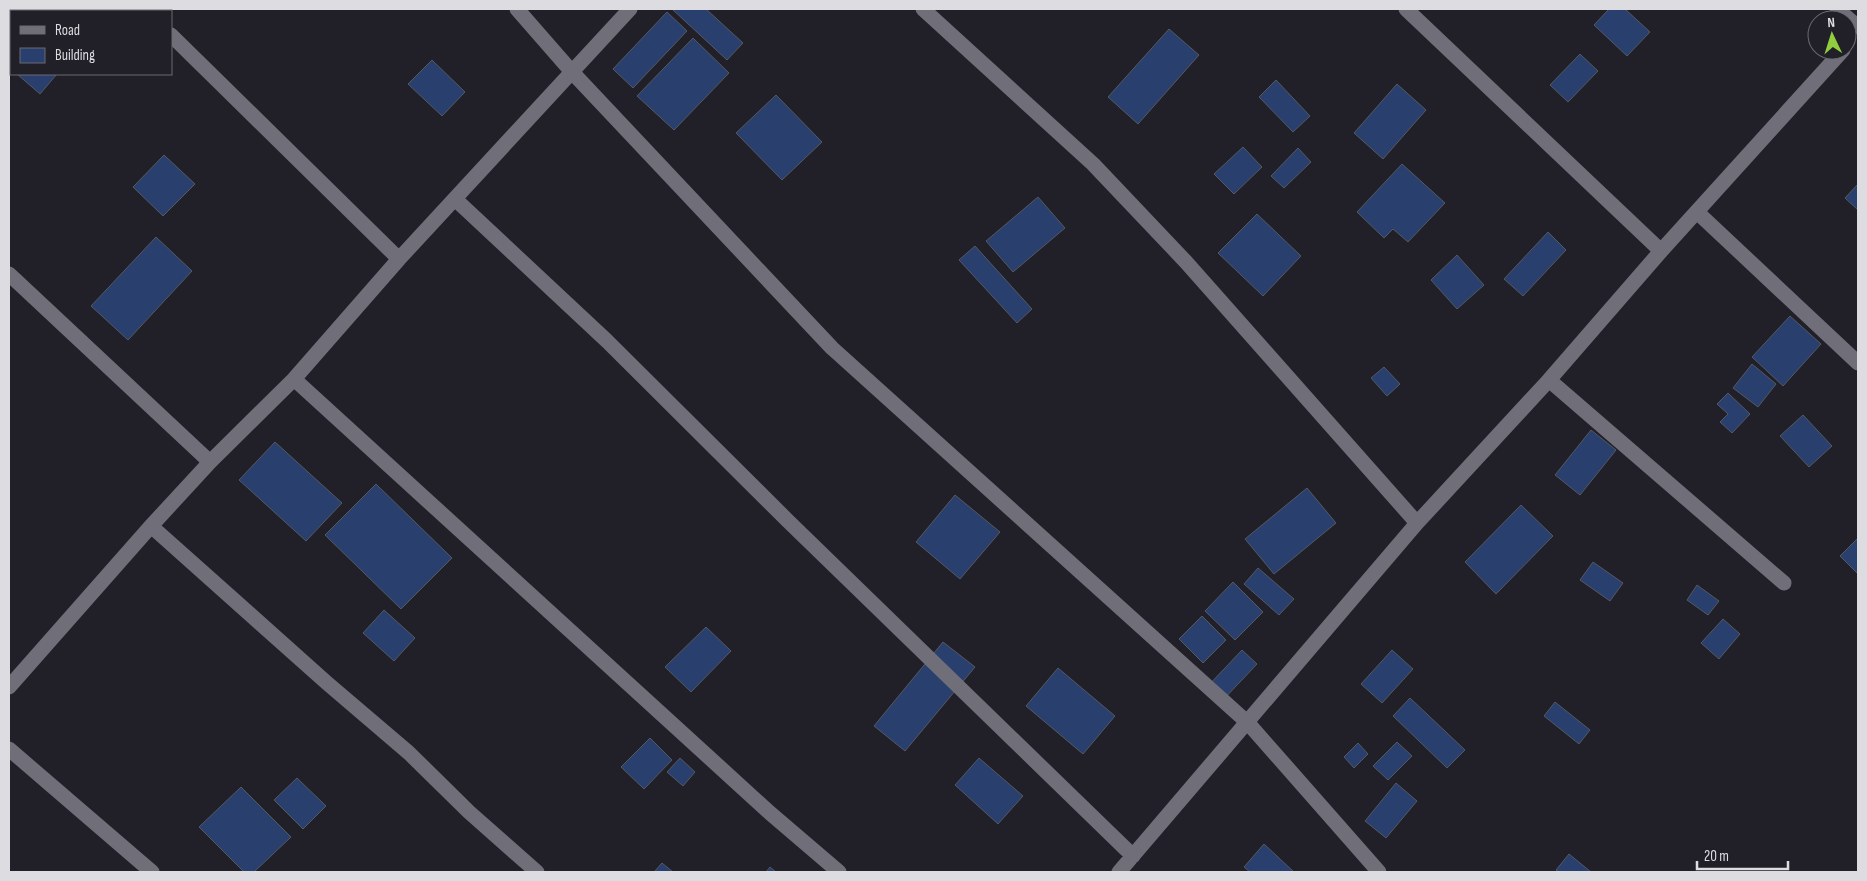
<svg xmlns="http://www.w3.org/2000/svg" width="1867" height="881" viewBox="0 0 1867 881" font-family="'Sofia Sans Condensed',sans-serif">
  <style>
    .building { fill: #293f6d; stroke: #555962 }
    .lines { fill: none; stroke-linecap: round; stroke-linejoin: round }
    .minor { stroke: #706e78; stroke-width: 15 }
  </style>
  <rect width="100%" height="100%" fill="#211f27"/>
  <!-- building -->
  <path class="building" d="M9,9H37L40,11H11V69L9,67Z
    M672,9H706L743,43L727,60Z
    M1609,9H1625L1650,32L1627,56L1594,25Z
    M667,12L687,31L633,88L613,69Z
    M1169,29L1199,55L1138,124L1108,97Z
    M693,38L729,73L674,130L637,96Z
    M1580,54L1598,71L1568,102L1550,85Z
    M432,60L465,92L442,116L408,84Z
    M17,74H57L40,94Z
    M1276,80L1310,116L1293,132L1259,97Z
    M1397,84L1426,110L1383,159L1354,133Z
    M776,95L822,142L782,180L736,133Z
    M1243,147L1262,167L1234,194L1214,174Z
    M1298,148L1311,162L1284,188L1271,176Z
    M164,155L195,184L163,216L133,187Z
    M1402,164L1445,203L1408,242L1393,229L1384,238L1357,212Z
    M1858,184V210L1845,198Z
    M1038,197L1065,228L1013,272L986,241Z
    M1257,214L1301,256L1263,296L1218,253Z
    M1548,232L1566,250L1523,296L1504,279Z
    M156,237L192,271L128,340L91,306Z
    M975,246L1032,309L1017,323L959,260Z
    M1457,255L1484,285L1457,309L1431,280Z
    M1790,316L1821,344L1783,386L1752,357Z
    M1752,364L1776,384L1758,407L1733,388Z
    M1384,367L1400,384L1387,396L1371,378Z
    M1728,393L1750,414L1732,433L1720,422L1728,414L1717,404Z
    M1803,415L1832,446L1809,467L1780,436Z
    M1591,430L1616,450L1580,495L1555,475Z
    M275,442L342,503L306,541L239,480Z
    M376,484L452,558L401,609L325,535Z
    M1307,488L1336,523L1274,574L1245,539Z
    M955,495L1000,532L960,579L916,542Z
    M1521,505L1553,536L1496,594L1465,562Z
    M1858,538V574L1840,556Z
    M1593,562L1623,583L1610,601L1580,580Z
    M1258,568L1294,599L1279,615L1244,584Z
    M1233,582L1263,612L1235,640L1205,611Z
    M1697,585L1719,601L1708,615L1687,600Z
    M384,610L415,638L394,661L363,633Z
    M1202,616L1226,640L1203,663L1179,639Z
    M1723,619L1740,634L1719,659L1701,643Z
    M706,627L731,651L691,692L665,667Z
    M943,642L975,667L905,751L874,726Z
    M1242,650L1257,664L1222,701L1207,687Z
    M1392,650L1413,669L1382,703L1361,684Z
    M1058,668L1115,716L1083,754L1026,706Z
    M1410,698L1465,750L1447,768L1393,716Z
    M1555,702L1590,730L1579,744L1544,716Z
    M650,738L672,760L644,789L621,767Z
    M1397,742L1412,756L1388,780L1373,766Z
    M1358,743L1368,754L1354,768L1344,757Z
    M680,758L695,772L683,786L667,772Z
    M979,758L1023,796L998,824L955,785Z
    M297,778L326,806L303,829L274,800Z
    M1396,783L1417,801L1386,838L1365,821Z
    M241,787L291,837L254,872H244L199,827Z
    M1264,844L1294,872H1250L1244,867Z
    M1569,854L1591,872H1559L1556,870Z
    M662,863L673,872H654Z
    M770,867L776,872H766Z"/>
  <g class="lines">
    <!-- minor -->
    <path class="minor" d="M144,9L147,11
      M517,9L572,72L832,348L1248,723L1379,872
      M923,9L1093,164L1186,262L1417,523
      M1406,9L1661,251
      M1837,9L1858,27
      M171,35L399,259
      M455,199L607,341L788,521L1133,856
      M1697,212L1858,363
      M9,274L210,462
      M294,379L770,813L839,872
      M1549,380L1784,583
      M151,526L327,683L409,753L469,812L537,872
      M9,687L151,526L210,462L294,379L399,259L630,9
      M9,749L152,872
      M1119,872L1417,523L1549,380L1661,251L1843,50"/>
  </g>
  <!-- border -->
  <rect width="1867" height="881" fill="none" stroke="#dddce1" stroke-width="20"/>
  <!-- legend -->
  <rect x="10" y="10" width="162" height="65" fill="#211f27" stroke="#6c6b71"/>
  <rect x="20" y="26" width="25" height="8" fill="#706e78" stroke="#6c6b71"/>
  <text x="55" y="35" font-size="15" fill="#dddce1">Road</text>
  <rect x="20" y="48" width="25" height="15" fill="#293f6d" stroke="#6c6b71"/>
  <text x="55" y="60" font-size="15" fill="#dddce1">Building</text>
  <!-- north arrow -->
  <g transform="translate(1832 35) rotate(356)"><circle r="24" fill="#211f27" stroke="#6c6b71"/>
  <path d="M0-4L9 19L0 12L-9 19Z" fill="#91cd3f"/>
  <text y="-8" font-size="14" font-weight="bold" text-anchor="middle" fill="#dddce1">N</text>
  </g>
  <!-- scale -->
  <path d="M1697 861v8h91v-8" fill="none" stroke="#dddce1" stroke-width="2.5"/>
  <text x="1704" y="861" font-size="15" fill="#dddce1" stroke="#211f27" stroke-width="4" paint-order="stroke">20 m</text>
</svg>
